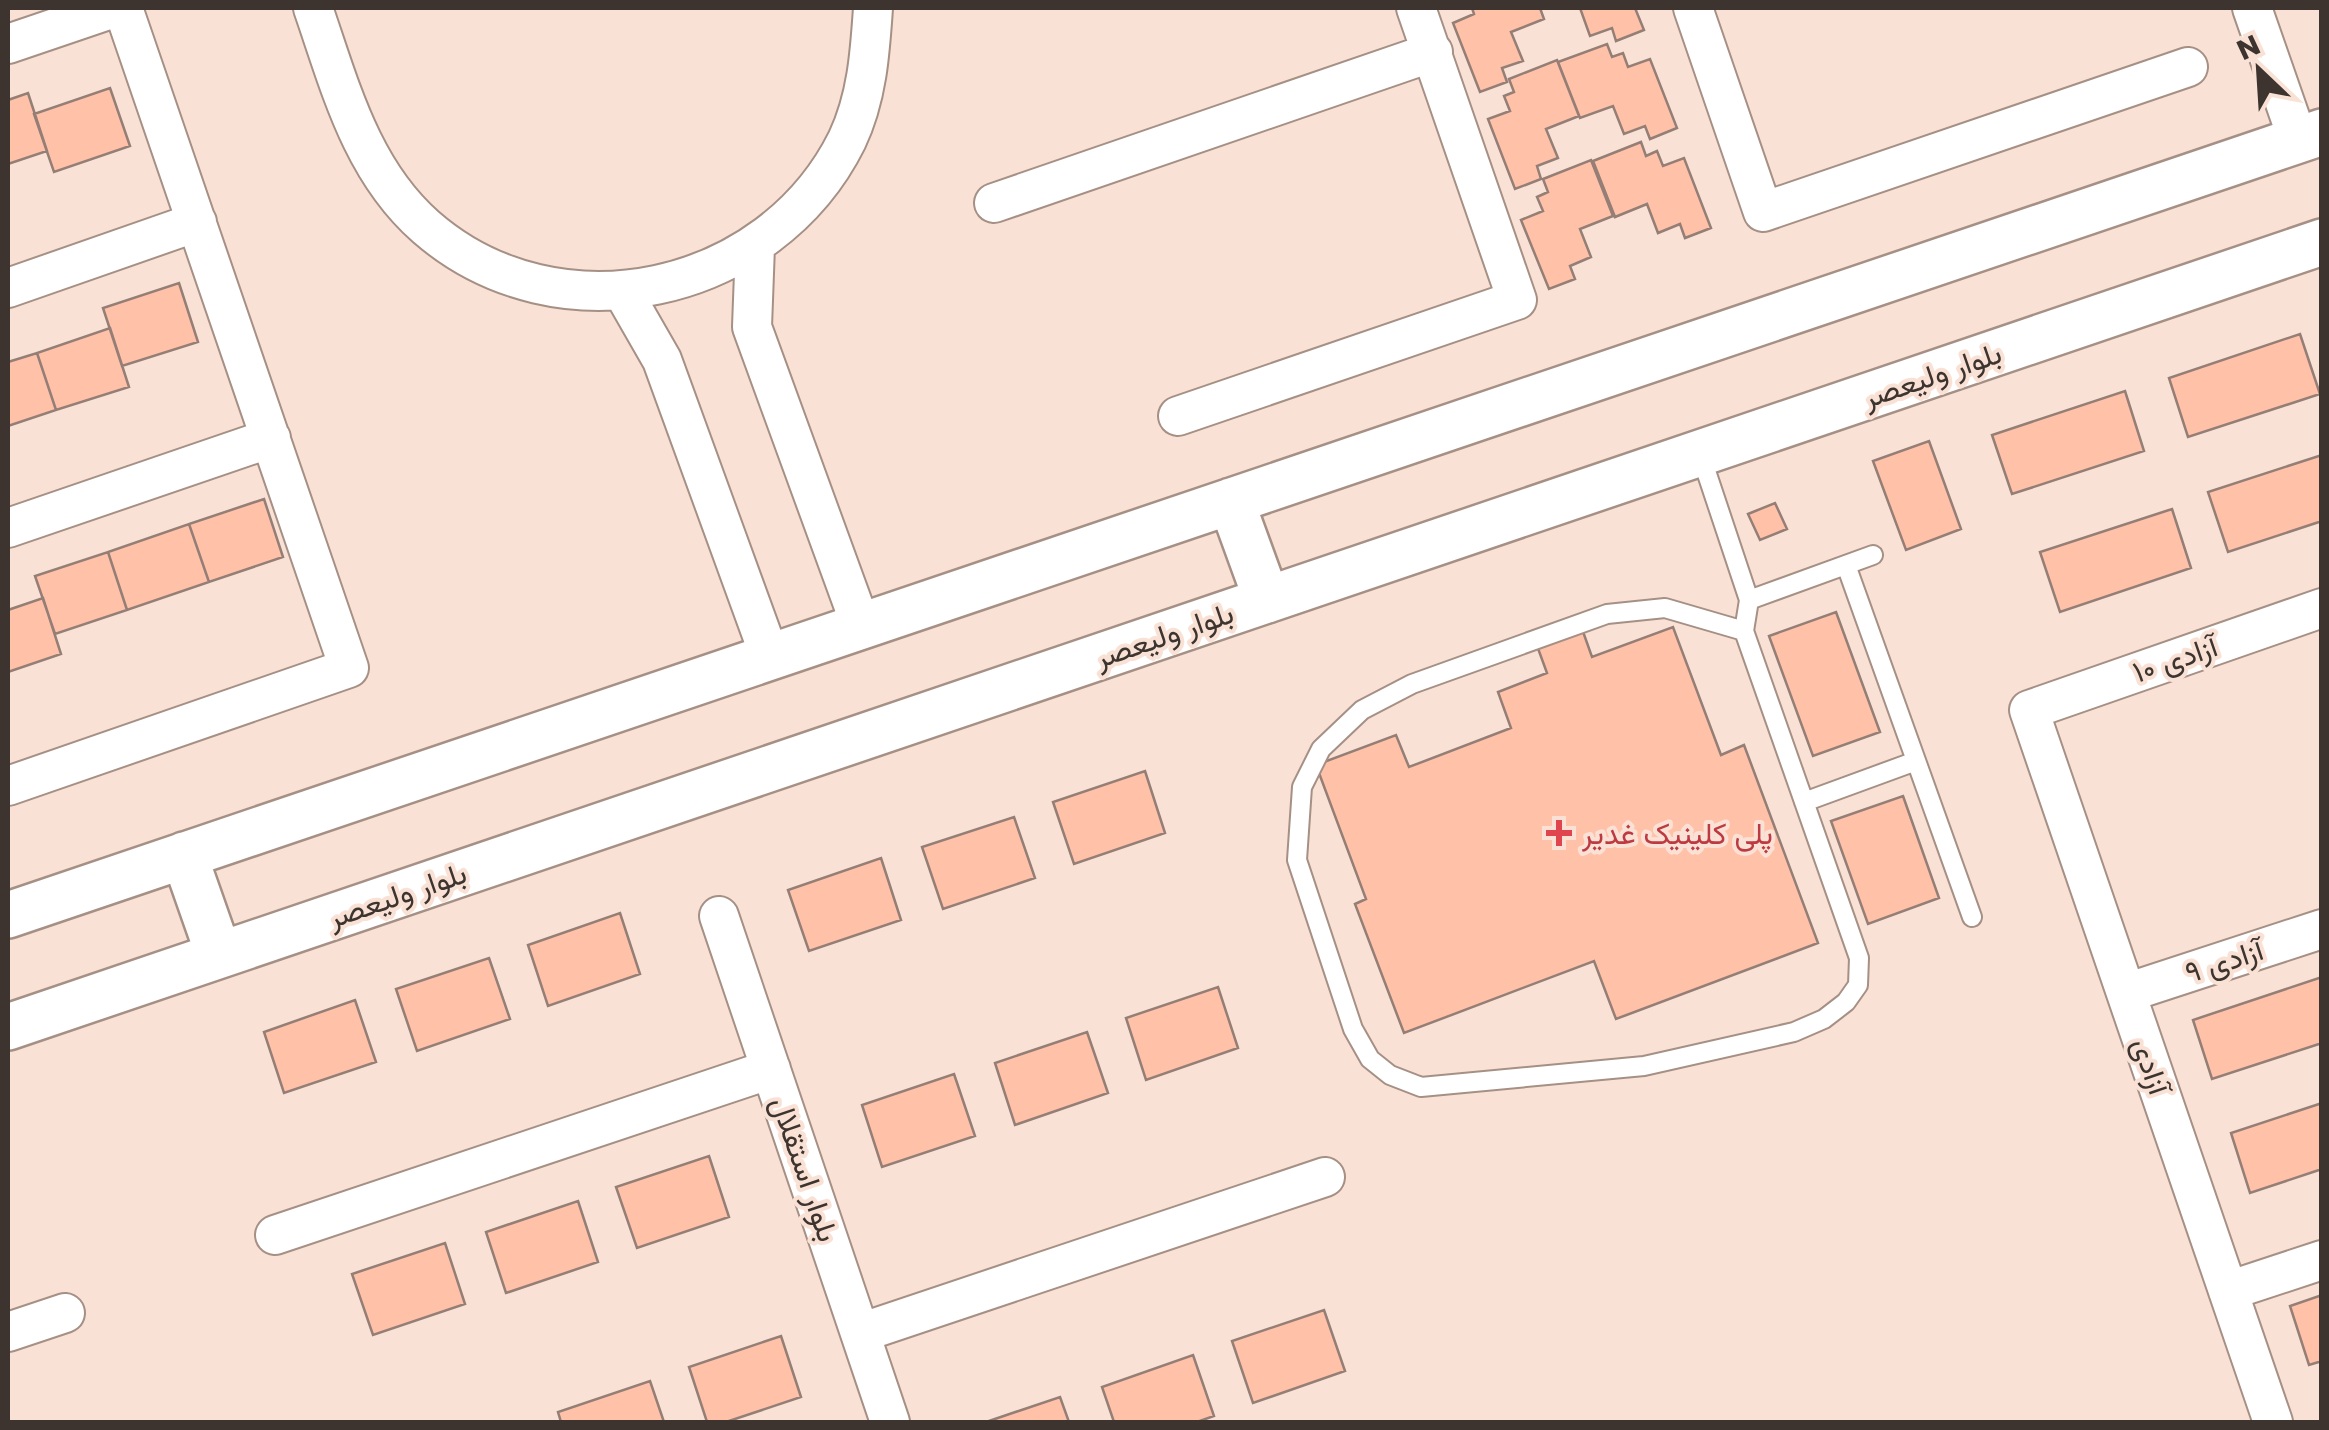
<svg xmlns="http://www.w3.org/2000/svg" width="2329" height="1430" viewBox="0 0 2329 1430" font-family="Poppins,Vazirmatn,sans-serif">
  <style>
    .building { fill: #ffc1a8; stroke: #947e75; stroke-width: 2.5 }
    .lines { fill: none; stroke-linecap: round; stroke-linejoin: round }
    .service-casing { stroke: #a69085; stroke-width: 22 }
    .minor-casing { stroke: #a69085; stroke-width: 42 }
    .tertiary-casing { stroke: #a69085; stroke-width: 50 }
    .service { stroke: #fff; stroke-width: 18 }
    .minor { stroke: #fff; stroke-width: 38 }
    .tertiary { stroke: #fff; stroke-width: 45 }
    .health-dot { fill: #e0444e; stroke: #f9e2d5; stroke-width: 4 }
    .labels { text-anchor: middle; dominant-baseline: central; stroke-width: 8; stroke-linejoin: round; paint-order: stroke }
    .street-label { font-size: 30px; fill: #3d342f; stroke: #f9e2d5 }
    .health-label { font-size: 30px; fill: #be3a42; stroke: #f9e2d5; text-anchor: start }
  </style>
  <rect width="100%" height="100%" fill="#f9e2d5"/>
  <!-- building -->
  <path class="building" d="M1472,8H1540L1544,19L1511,32L1523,61L1502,68L1507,82L1480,92L1453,23L1474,14Z
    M1580,8H1635L1644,30L1616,41L1612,28L1590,36Z
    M1607,44L1612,57L1623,53L1628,67L1650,59L1677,128L1650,139L1645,126L1624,134L1613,106L1580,118L1558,62Z
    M1557,60L1579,116L1546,129L1558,158L1537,166L1541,179L1515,189L1488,119L1510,111L1504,96L1514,92L1509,79Z
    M110,88L130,146L54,172L34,114Z
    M28,93L47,151L8,164V100Z
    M1641,142L1646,156L1657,151L1663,166L1684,158L1711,228L1685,238L1680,224L1658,233L1647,204L1615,217L1593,161Z
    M1591,160L1613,216L1580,229L1591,257L1570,266L1575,279L1549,289L1521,220L1543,211L1537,197L1548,192L1543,179Z
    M179,283L198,342L122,366L103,308Z
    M110,328L129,387L56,410L37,353Z
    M2300,334L2320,394L2188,437L2169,378Z
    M37,353L56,410L8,426V362Z
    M2125,391L2144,451L2012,494L1992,435Z
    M1929,441L1961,529L1906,550L1873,461Z
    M2322,455V521L2228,552L2208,492Z
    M264,499L283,557L209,582L189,524Z
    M1775,503L1787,529L1760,540L1748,514Z
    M2172,509L2191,568L2060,612L2040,552Z
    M189,524L209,582L127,610L108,552Z
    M108,552L127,610L55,634L35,576Z
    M43,598L61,654L8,672V610Z
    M1836,612L1880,732L1813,756L1769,636Z
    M1581,626L1592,657L1673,627L1721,755L1744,745L1818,943L1616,1019L1594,961L1404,1033L1355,904L1366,899L1316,765L1396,735L1409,767L1511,728L1498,692L1547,673L1536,643Z
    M1145,771L1165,833L1074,864L1053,802Z
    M1903,796L1939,898L1868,924L1831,821Z
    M1014,817L1035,878L943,909L922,847Z
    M881,858L901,920L809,951L788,890Z
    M620,913L640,974L548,1006L528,945Z
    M489,958L510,1019L417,1051L396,989Z
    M2322,977V1043L2212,1079L2193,1020Z
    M1218,987L1238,1048L1146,1080L1126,1018Z
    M355,1000L376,1062L284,1093L264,1032Z
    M1087,1032L1108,1093L1015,1125L995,1063Z
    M954,1074L975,1136L882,1167L862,1105Z
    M2322,1103V1169L2250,1193L2231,1133Z
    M709,1156L729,1217L637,1248L616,1187Z
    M578,1201L598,1262L506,1293L486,1232Z
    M445,1243L465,1304L373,1335L352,1274Z
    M2322,1295V1361L2309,1365L2290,1306Z
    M1324,1310L1345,1371L1253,1403L1232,1341Z
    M781,1336L801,1397L726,1422H707L689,1367Z
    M1193,1355L1214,1416L1197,1422H1114L1102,1387Z
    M650,1381L664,1422H561L558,1412Z
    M1060,1397L1069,1422H986Z"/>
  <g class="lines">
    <!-- service casing -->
    <g class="service-casing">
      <path id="service" d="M1701,456L1749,600L1744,631L1859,958L1858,985L1846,1002L1824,1019L1794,1032L1644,1066L1421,1087L1390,1075L1370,1059L1353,1029L1297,860L1302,787L1321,749L1362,710L1412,684L1607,614L1665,608L1744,631
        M1846,565L1972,917
        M1749,600L1873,555
        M1804,802L1916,761"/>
    </g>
    <!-- minor casing -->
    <g class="minor-casing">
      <path id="minor" d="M313,8C340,86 361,170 426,227C558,342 770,295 847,140C867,98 870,53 873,8
        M1693,8L1763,212L2188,67
        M2252,8L2298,140
        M8,44L114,8
        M994,203L1433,52
        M755,246L752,327L861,626
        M8,288L197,222
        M623,292L662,360L770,657
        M1178,416L1517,300L1416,8
        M8,528L271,438
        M8,786L349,668L123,8
        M719,916L890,1422
        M2126,993L2322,929
        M275,1235L771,1069
        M2228,1291L2322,1260
        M8,1332L65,1313
        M860,1333L1325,1177
        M2273,1422L2029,710L2322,608"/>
    </g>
    <!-- tertiary casing -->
    <g class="tertiary-casing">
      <path id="tertiary" d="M1231,501L1267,600
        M184,855L219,955
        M8,915L2322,132
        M8,1027L2322,242"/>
    </g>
    <!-- service -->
    <use href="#service" class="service"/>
    <!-- minor -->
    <use href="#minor" class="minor"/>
    <!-- tertiary -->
    <use href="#tertiary" class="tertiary"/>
  </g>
  <!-- markers -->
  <path class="health-dot" d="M1554 818h10v10h10v10h-10v10h-10v-10h-10v-10h10z"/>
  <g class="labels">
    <!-- street labels -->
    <g class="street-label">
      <text transform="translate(1932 375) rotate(-19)">بلوار ولیعصر</text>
      <text transform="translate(1164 635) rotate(-19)">بلوار ولیعصر</text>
      <text transform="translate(2175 659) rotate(-19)">آزادی ۱۰</text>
      <text transform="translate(397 895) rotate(-19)">بلوار ولیعصر</text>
      <text transform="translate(2224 961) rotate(-18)">آزادی ۹</text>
      <text transform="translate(2151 1066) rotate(71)">آزادی</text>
      <text transform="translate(805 1169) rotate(71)">بلوار استقلال</text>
    </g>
    <!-- health labels -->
    <g class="health-label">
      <text x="1582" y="833">پلی کلینیک غدیر</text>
    </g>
  </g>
  <!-- border -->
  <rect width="2329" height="1430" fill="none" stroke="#3d342f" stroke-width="20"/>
  <!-- north arrow -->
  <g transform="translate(2259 70) rotate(335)" stroke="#f9e2d5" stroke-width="8" paint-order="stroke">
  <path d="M0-8L18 38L0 25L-18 38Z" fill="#3d342f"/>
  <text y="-15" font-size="28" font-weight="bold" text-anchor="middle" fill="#3d342f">N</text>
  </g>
</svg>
